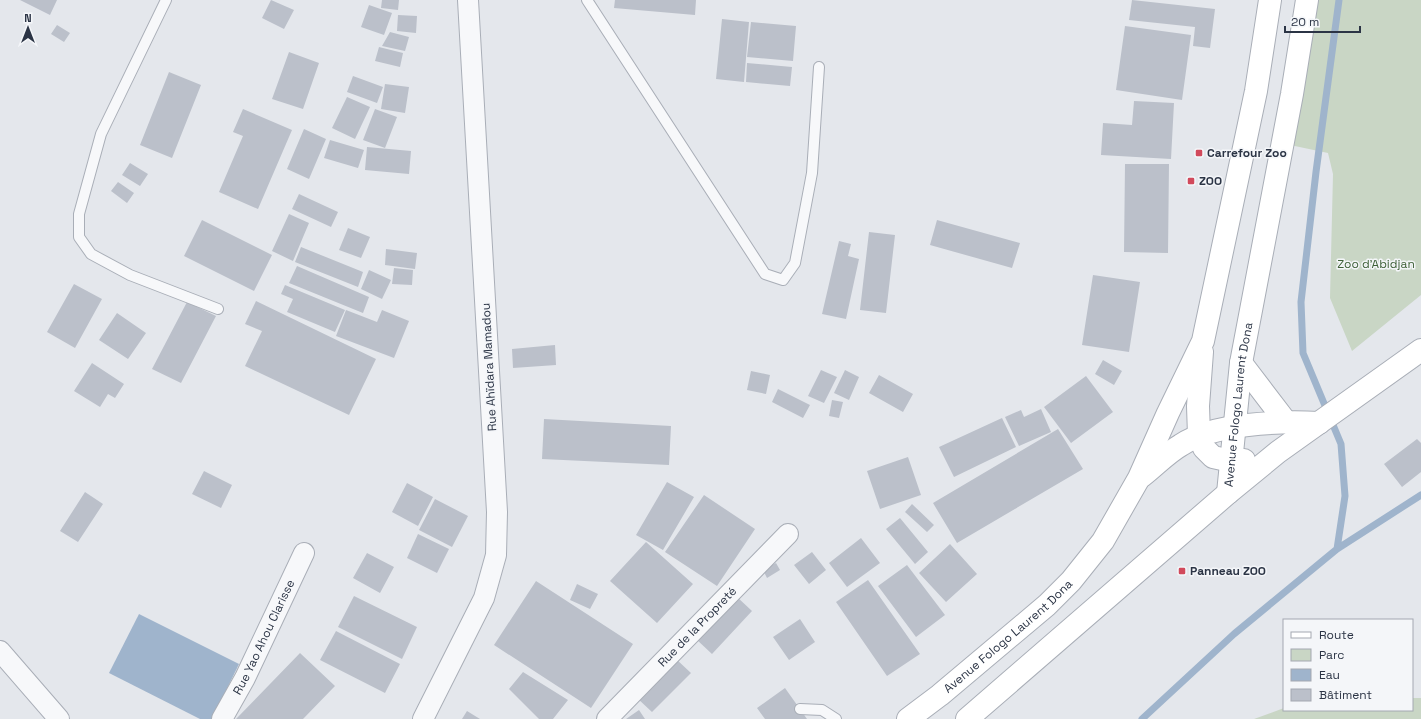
<svg xmlns="http://www.w3.org/2000/svg" width="1421" height="719" viewBox="0 0 1421 719" font-family="'Space Grotesk',sans-serif">
  <style>
    .green { fill: #c9d6c5 }
    .water { fill: #9fb4cc }
    .lines { fill: none; stroke-linecap: round; stroke-linejoin: round }
    .stream { stroke: #9fb4cc; stroke-width: 7 }
    .building { fill: #bbc0ca }
    .lane-casing { stroke: #a9aeb7; stroke-width: 12 }
    .street-casing { stroke: #a9aeb7; stroke-width: 22 }
    .secondary-casing { stroke: #a9aeb7; stroke-width: 24 }
    .lane { stroke: #f7f8fa; stroke-width: 10 }
    .street { stroke: #f7f8fa; stroke-width: 20 }
    .secondary { stroke: #fff; stroke-width: 22 }
    .poi-dot { fill: #d1495b; stroke: #f4f6f9; stroke-width: 1.5 }
    .labels { text-anchor: middle; dominant-baseline: central; stroke-width: 3; stroke-linejoin: round; paint-order: stroke }
    .poi-label { font-size: 12px; font-weight: bold; fill: #2b3445; stroke: #f4f6f9; text-anchor: start }
    .park-label { font-size: 12px; fill: #3f6138; stroke: #f4f6f9 }
    .street-label { font-size: 12px; fill: #2b3445; stroke: #f4f6f9 }
  </style>
  <rect width="100%" height="100%" fill="#e4e7ec"/>
  <!-- green -->
  <path class="green" d="M1304,0H1421V295L1352,351L1330,298L1333,174L1328,153L1290,145Z
    M1412,698H1421V719H1254L1284,708V710H1412Z"/>
  <!-- water -->
  <path class="water" d="M139,614L239,664L212,719H200L109,673Z"/>
  <g class="lines">
    <!-- stream -->
    <path class="stream" d="M1337,549L1345,496L1341,444L1303,353L1301,302L1316,172L1339,0
      M1142,719L1234,634L1337,549L1421,495"/>
  </g>
  <!-- building -->
  <path class="building" d="M20,0H57L50,15Z
    M271,0L294,10L284,29L262,18Z
    M382,0H399L398,10L381,8Z
    M615,0H696L695,15L614,8Z
    M1132,0L1215,9L1210,48L1193,46L1195,27L1129,20Z
    M369,5L392,13L384,35L361,27Z
    M398,15L417,16L416,33L397,31Z
    M722,19L749,22L744,82L716,79Z
    M751,22L796,26L793,61L747,57Z
    M57,25L70,33L64,42L51,34Z
    M1125,26L1191,35L1182,100L1116,90Z
    M390,32L409,37L405,51L382,46Z
    M379,47L403,53L400,67L375,61Z
    M289,52L319,63L303,109L272,99Z
    M747,63L792,67L790,86L746,82Z
    M169,72L201,85L172,158L140,145Z
    M353,76L383,87L377,103L347,92Z
    M385,84L409,87L405,113L381,109Z
    M347,97L370,107L355,139L332,128Z
    M1134,101L1174,103L1171,159L1101,155L1103,123L1132,125Z
    M243,109L292,130L258,209L219,192L243,136L233,132Z
    M375,109L397,117L385,148L363,140Z
    M304,129L326,139L309,179L287,169Z
    M330,140L364,150L358,168L324,158Z
    M367,147L411,151L409,174L365,170Z
    M130,163L148,174L140,186L122,175Z
    M1125,164H1169L1168,253L1124,252Z
    M118,182L134,193L127,203L111,191Z
    M299,194L338,212L331,227L292,209Z
    M289,214L309,223L293,261L272,251Z
    M202,220L272,255L254,291L184,256Z
    M937,220L1020,243L1012,268L930,245Z
    M348,228L370,237L361,258L339,250Z
    M869,232L895,235L886,313L860,310Z
    M839,241L851,244L848,256L859,259L846,319L822,314Z
    M301,247L363,272L358,287L295,262Z
    M386,249L417,253L415,269L385,265Z
    M297,266L369,297L363,313L289,283Z
    M394,268L413,270L412,285L392,284Z
    M369,270L391,280L382,299L361,289Z
    M1093,275L1140,282L1129,352L1082,345Z
    M74,284L102,299L75,348L47,332Z
    M285,285L345,310L335,332L287,312L293,299L281,294Z
    M256,301L376,359L349,415L245,366L262,331L245,324Z
    M187,302L216,316L181,383L152,369Z
    M346,310L377,322L382,310L409,321L394,358L336,336Z
    M117,313L146,333L128,359L99,340Z
    M555,345L556,365L513,368L512,349Z
    M1103,360L1122,371L1114,385L1095,374Z
    M92,363L124,384L115,398L108,394L100,407L74,391Z
    M821,370L837,377L824,403L808,396Z
    M845,370L859,377L849,400L834,393Z
    M751,371L770,375L766,394L747,390Z
    M879,375L913,394L903,412L869,393Z
    M1086,376L1113,412L1071,443L1044,407Z
    M778,389L810,405L803,418L772,402Z
    M832,400L843,402L839,418L829,416Z
    M1041,409L1051,432L1019,446L1005,417L1021,410L1024,417Z
    M1002,418L1016,447L954,477L939,447Z
    M544,419L671,426L669,465L542,459Z
    M1058,429L1083,469L957,543L933,503Z
    M1417,439L1421,443V472L1402,487L1384,464Z
    M908,457L921,495L880,509L867,471Z
    M204,471L232,485L221,508L192,494Z
    M667,482L694,497L663,550L636,535Z
    M407,483L433,497L418,526L392,512Z
    M85,492L103,504L78,542L60,531Z
    M704,495L755,529L717,586L665,552Z
    M435,499L468,516L452,547L419,530Z
    M912,504L934,525L927,532L905,512Z
    M900,518L928,552L915,564L886,529Z
    M418,534L449,549L437,573L407,558Z
    M861,538L880,563L847,587L829,563Z
    M646,542L693,584L657,623L610,581Z
    M950,544L977,574L946,602L919,573Z
    M812,552L826,570L809,584L794,565Z
    M367,553L394,567L380,593L353,578Z
    M776,563L780,570L767,578L763,570Z
    M907,565L945,615L916,637L878,586Z
    M868,580L920,654L887,676L836,602Z
    M536,581L633,644L591,708L494,645Z
    M577,584L598,594L590,609L570,600Z
    M354,596L417,627L402,659L338,627Z
    M736,596L752,611L712,654L696,639Z
    M800,619L815,642L789,660L773,637Z
    M336,631L400,664L385,693L320,660Z
    M300,653L335,686L303,719H236Z
    M676,659L691,673L652,712L637,698Z
    M523,672L568,700L553,719H539L509,689Z
    M785,688L807,719H765L757,708Z
    M639,710L645,719H626Z
    M467,711L480,719H462Z"/>
  <g class="lines">
    <!-- lane casing -->
    <g class="lane-casing">
      <path id="lane" d="M166,0L101,134L79,214V237L91,254L130,275L218,309
        M587,0L765,274L783,280L795,263L812,173L819,67
        M800,709L822,710L836,719"/>
    </g>
    <!-- street casing -->
    <g class="street-casing">
      <g id="street">
        <path d="M0,651L59,719"/>
        <path id="s1" d="M222,719L245,678L304,553"/>
        <path d="M423,719L484,598L496,555L497,512L468,0"/>
        <path id="s2" d="M607,719L788,534"/>
      </g>
    </g>
    <!-- secondary casing -->
    <g class="secondary-casing">
      <g id="secondary">
        <path d="M1202,352L1198,406L1199,435L1204,448L1213,457L1231,461L1244,460"/>
        <path d="M1241,363L1286,422"/>
        <path d="M1142,476C1155,466 1167,453 1181,445C1214,423 1280,421 1319,423"/>
        <path id="s3" d="M1228,493L1241,363L1292,94L1307,0"/>
        <path id="s4" d="M908,719L940,695L1047,605L1071,581L1103,541L1139,478L1168,413L1203,341L1256,91L1270,0"/>
        <path d="M967,719L1228,493L1278,452L1421,350"/>
      </g>
    </g>
    <!-- lane -->
    <use href="#lane" class="lane"/>
    <!-- street -->
    <use href="#street" class="street"/>
    <!-- secondary -->
    <use href="#secondary" class="secondary"/>
  </g>
  <!-- markers -->
  <g class="poi-dot">
    <rect x="1195" y="149" width="8" height="8" rx="2"/>
    <rect x="1187" y="177" width="8" height="8" rx="2"/>
    <rect x="1178" y="567" width="8" height="8" rx="2"/>
  </g>
  <g class="labels">
    <!-- poi labels -->
    <g class="poi-label">
      <text x="1207" y="153">Carrefour Zoo</text>
      <text x="1199" y="181">ZOO</text>
      <text x="1190" y="571">Panneau ZOO</text>
    </g>
    <!-- park labels -->
    <g class="park-label">
      <text x="1376" y="264">Zoo d'Abidjan</text>
    </g>
    <!-- street labels -->
    <g class="street-label">
      <text transform="translate(489 367) rotate(-93)">Rue Ahïdara Mamadou</text>
      <text stroke="none"><textPath href="#s3" startOffset="89">Avenue Fologo Laurent Dona</textPath></text>
      <text stroke="none"><textPath href="#s2" startOffset="129">Rue de la Propreté</textPath></text>
      <text stroke="none"><textPath href="#s4" startOffset="130">Avenue Fologo Laurent Dona</textPath></text>
      <text stroke="none"><textPath href="#s1" startOffset="92">Rue Yao Ahou Clarisse</textPath></text>
    </g>
  </g>
  <!-- legend -->
  <rect x="1283" y="619" width="130" height="92" fill="#f4f6f9" stroke="#a4a8b1"/>
  <rect x="1291" y="632" width="20" height="6" fill="#ffffff" stroke="#a4a8b1"/>
  <text x="1319" y="639" font-size="12" fill="#2b3445">Route</text>
  <rect x="1291" y="649" width="20" height="12" fill="#c9d6c5" stroke="#a4a8b1"/>
  <text x="1319" y="659" font-size="12" fill="#2b3445">Parc</text>
  <rect x="1291" y="669" width="20" height="12" fill="#9fb4cc" stroke="#a4a8b1"/>
  <text x="1319" y="679" font-size="12" fill="#2b3445">Eau</text>
  <rect x="1291" y="689" width="20" height="12" fill="#bbc0ca" stroke="#a4a8b1"/>
  <text x="1319" y="699" font-size="12" fill="#2b3445">Bâtiment</text>
  <!-- north arrow -->
  <g transform="translate(28 28)" stroke="#f4f6f9" stroke-width="3" paint-order="stroke">
  <path d="M0-3L7 15L0 10L-7 15Z" fill="#2b3445"/>
  <text y="-6" font-size="11" font-weight="bold" text-anchor="middle" fill="#2b3445">N</text>
  </g>
  <!-- scale -->
  <path d="M1285 26v6h75v-6" fill="none" stroke="#2b3445" stroke-width="2"/>
  <text x="1291" y="26" font-size="12" fill="#2b3445" stroke="#f4f6f9" stroke-width="3" paint-order="stroke">20 m</text>
</svg>
